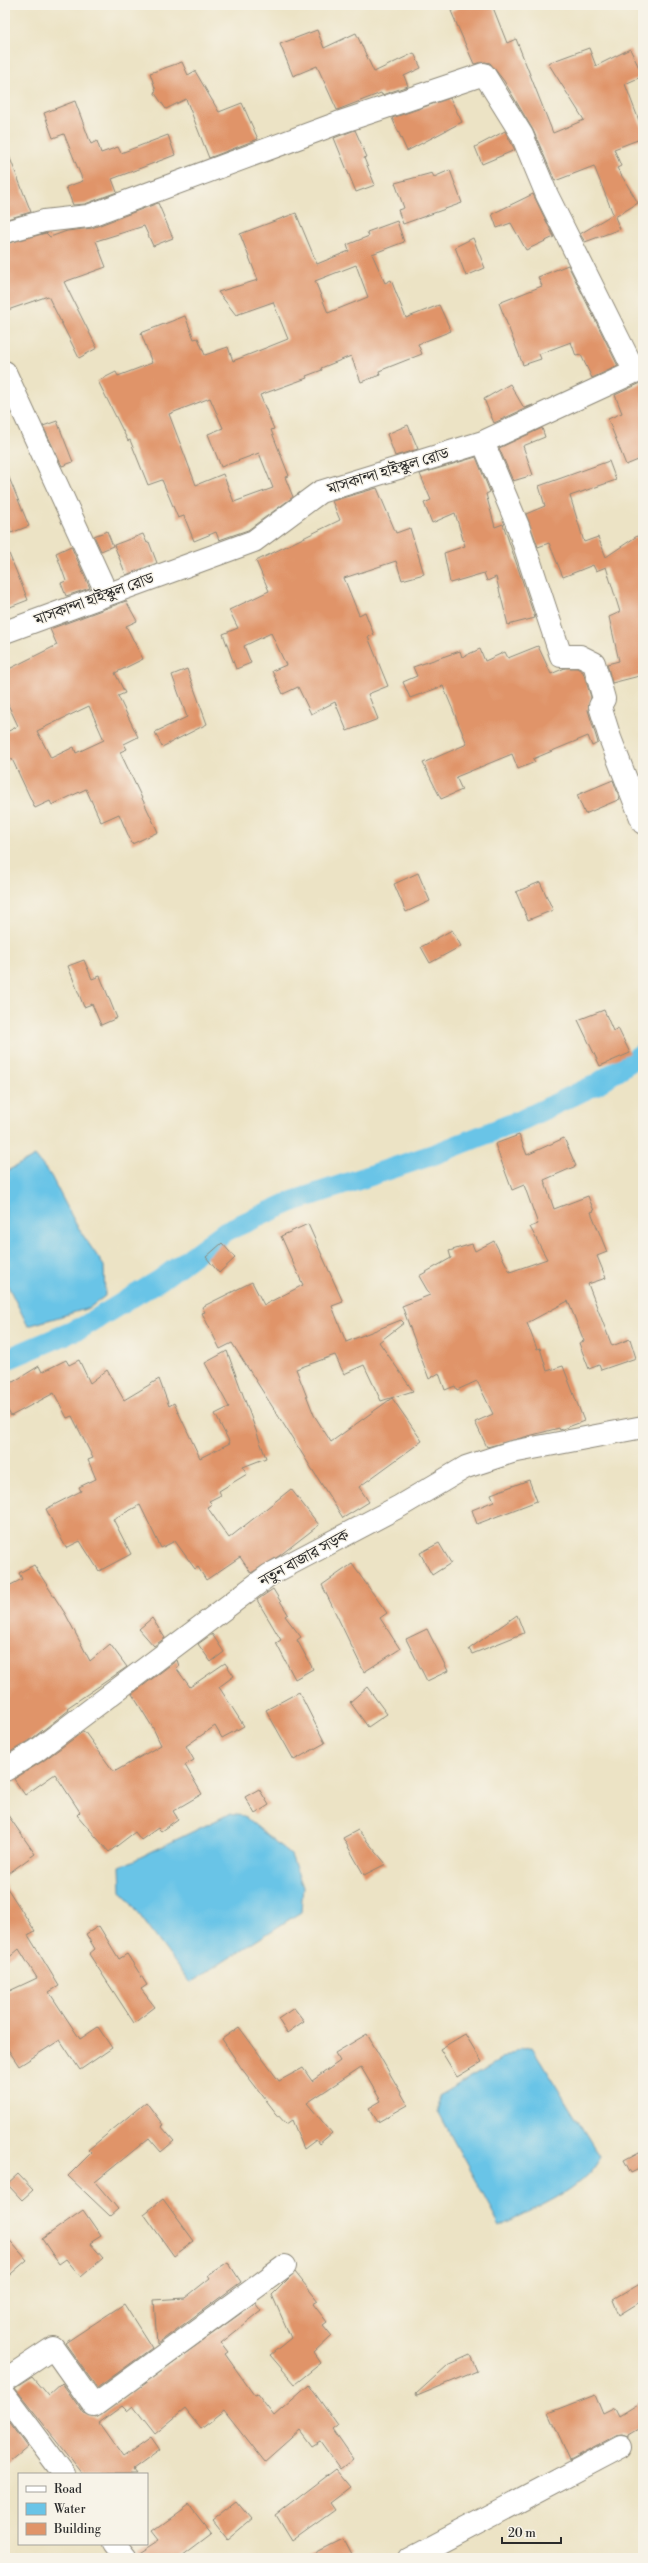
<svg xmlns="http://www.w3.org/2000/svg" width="648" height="2563" viewBox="0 0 648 2563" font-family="'Libre Bodoni','Noto Serif Bengali',serif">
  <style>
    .water { fill: #69c4e7; stroke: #4a7889 }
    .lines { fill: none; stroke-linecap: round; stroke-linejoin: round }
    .canal { stroke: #69c4e7; stroke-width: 21 }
    .building { fill: #e09469; fill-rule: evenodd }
    .minor-casing { stroke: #8c8778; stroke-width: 24 }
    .minor { stroke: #fff; stroke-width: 22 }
    .labels { text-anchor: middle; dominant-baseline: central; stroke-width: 3; stroke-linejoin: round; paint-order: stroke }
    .street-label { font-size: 16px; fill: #2b2b2b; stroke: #f7f3e8 }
  </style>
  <rect width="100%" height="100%" fill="#f7f3e8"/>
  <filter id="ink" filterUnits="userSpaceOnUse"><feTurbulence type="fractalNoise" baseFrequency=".025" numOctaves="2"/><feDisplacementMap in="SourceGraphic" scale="8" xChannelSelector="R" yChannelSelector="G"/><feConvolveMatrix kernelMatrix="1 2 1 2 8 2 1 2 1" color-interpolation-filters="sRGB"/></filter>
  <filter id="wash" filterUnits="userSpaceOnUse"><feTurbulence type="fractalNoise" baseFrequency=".012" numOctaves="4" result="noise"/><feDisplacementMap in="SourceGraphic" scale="16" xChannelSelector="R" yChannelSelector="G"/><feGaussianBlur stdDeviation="0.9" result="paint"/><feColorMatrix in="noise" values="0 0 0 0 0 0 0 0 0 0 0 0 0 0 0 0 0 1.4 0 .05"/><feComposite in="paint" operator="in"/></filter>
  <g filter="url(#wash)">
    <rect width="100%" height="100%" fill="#ece3c5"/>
    <!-- water -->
    <path class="water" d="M35,1156L51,1176L78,1228L104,1266L105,1296L89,1308L28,1326L5,1280V1172Z
      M229,1814L244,1816L291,1855L303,1887L301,1912L190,1983L121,1890L120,1867Z
      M532,2047L600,2157C582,2192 534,2208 500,2226L438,2112V2096L521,2048Z"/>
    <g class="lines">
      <!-- canal -->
      <path class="canal" d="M5,1360L83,1327L160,1280L226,1231L291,1202L435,1154L524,1119L597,1084L643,1053"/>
    </g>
    <g id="blocks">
      <!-- building -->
      <path class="building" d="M464,5H492L507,43L516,39L553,133L584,120L548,63L589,48L596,66L630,49L643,76L625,84L643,131V138L614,149L621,166L617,168L638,203L615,217L620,229L585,242L580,234L613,214L594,166L555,181L533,130L504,81L490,63L485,62L474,64L451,11Z
        M317,30L324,48L356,33L374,72L414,53L421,68L404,76L408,86L382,95L381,93L337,110L317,66L293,76L280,44Z
        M182,62L188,75L195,71L219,112L242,103L258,139L209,158L186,99L166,109L154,92L156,91L150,73Z
        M450,98L462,122L407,151L392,118Z
        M75,101L91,144L97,141L101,153L118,147L121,153L168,135L175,155L112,179L117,192L85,204L73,205L66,187L83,181L64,134L53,138L44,113Z
        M355,130L367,157L364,158L375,185L356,192L334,138Z
        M505,131L515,150L482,164L475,147Z
        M6,148L31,212L7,219L5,214Z
        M450,170L462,203L403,224L398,210L404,208L395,183L432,173L434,177Z
        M533,194L554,237L526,250L511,223L497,228L492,214Z
        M158,203L173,238L153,246L144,226L96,241L106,267L64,282L97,348L79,358L48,296L5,311V244L46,233L50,237L67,231L92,228Z
        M296,213L317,264L349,251L347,245L369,236L367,232L397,221L404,242L372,254L385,283L391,280L406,318L439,305L451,331L418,344L422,354L379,371L380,375L361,382L351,356L321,368L322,370L306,376L307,378L260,395L274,429L271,430L289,476L285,477L293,497L248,530L219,540L216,532L194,541L184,516L178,518L162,480L148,485L130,440L128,441L98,381L116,372L118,376L152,363L141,333L185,316L194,339L198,338L205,355L228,347L233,361L288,339L273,302L236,315L218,292L258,280L240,234ZM356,265L368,297L328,313L315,281ZM210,398L223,428L208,434L221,467L259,453L273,488L234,502L223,474L196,485L169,414Z
        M473,238L485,268L466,276L455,247Z
        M568,265L618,366L592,378L581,355L576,356L571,342L539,354L541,359L523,365L499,303L542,286L538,277Z
        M643,382V458L626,465L608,419L622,413L615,395Z
        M510,384L524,408L533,405L494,423L484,399Z
        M57,421L73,462L62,466L43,426Z
        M408,425L418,449L395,456L387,434Z
        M542,428L545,437L523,446L533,475L513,481L499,448Z
        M476,457L490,492L486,494L495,527L503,524L535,618L508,625L496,577L487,581L484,573L450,583L444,553L465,546L455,513L432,523L424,503L431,500L420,474Z
        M609,461L616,480L570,496L584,542L598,537L606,557L643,532V675L612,683L607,664L619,661L609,617L620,612L606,567L596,571L593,565L563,577L549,543L538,547L526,514L545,506L539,486Z
        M5,468L29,526L11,533L5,517Z
        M377,488L396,533L410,528L424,574L402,580L396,561L344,578L359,615L365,612L374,635L368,637L388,686L368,694L378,719L347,731L335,702L311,714L298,687L283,694L272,671L286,665L271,633L244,646L251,663L236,669L223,634L238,628L229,610L269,591L256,561L340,520L332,501Z
        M107,531L113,546L101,551L94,536Z
        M143,534L147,543L149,542L157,563L126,575L114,545Z
        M5,544L28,600L5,609Z
        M71,546L90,588L66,596L61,583L66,581L56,553Z
        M126,601L137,621L126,626L143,659L115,673L125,693L118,696L138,737L124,744L127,749L120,752L158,832L132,844L119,814L101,822L86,789L52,805L50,801L35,808L12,759L5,762V733L18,726L5,698V671L57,645L50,629ZM89,706L104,740L76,753L74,747L51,758L37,731Z
        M538,646L551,674L565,668H577L583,672L591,697L588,710L598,743L592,746L588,736L533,759L535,762L518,769L512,754L456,777L462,790L441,799L423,763L467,744L443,686L410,698L403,682L417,676L413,667L460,651L462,657L480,649L485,661L505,652L508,658Z
        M187,669L207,724L162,747L155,732L187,717L172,675Z
        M613,780L620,799L585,814L577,795Z
        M418,873L430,901L406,912L394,884Z
        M540,882L553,910L528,920L516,892Z
        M452,930L461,946L430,963L421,947Z
        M84,960L92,979L100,976L117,1018L101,1025L92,1004L84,1007L68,966Z
        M604,1010L613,1031L618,1028L630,1053L600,1066L578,1020Z
        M519,1135L527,1155L564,1138L576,1166L544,1180L554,1209L588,1196L594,1211L591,1212L607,1252L597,1256L606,1278L588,1284L612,1346L630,1339L636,1358L601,1370L599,1365L589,1369L579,1343L584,1341L568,1301L527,1323L537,1349L540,1348L547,1371L563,1366L584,1421L560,1430L559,1428L487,1447L475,1422L493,1414L477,1381L457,1390L455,1386L445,1390L439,1373L429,1379L402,1306L430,1295L419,1276L451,1258L449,1251L472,1244L475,1251L494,1241L510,1272L547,1259L530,1227L538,1224L524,1185L512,1190L495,1144Z
        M308,1224L343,1302L332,1306L346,1342L401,1320L404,1323L379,1342L413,1391L381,1401L364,1365L344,1374L335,1355L296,1369L314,1415L331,1442L392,1398L422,1441L359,1487L369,1502L343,1518L232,1343L220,1349L202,1313L205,1312L202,1307L252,1282L264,1305L303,1285L281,1236Z
        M222,1243L235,1258L219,1273L206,1257Z
        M227,1351L266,1458L243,1467L247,1474L219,1491L221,1495L209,1501L212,1504L207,1507L229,1538L291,1489L319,1525L279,1556L251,1573L240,1557L206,1580L198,1567L195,1569L175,1541L161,1548L140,1505L113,1519L131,1554L99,1571L80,1541L66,1548L46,1509L81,1491L79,1487L96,1479L88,1460L93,1458L72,1416L67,1418L54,1393L11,1416L5,1405V1387L39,1366L42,1372L66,1360L69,1365L79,1360L90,1383L107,1370L124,1400L159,1379L169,1406L174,1403L200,1458L230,1443L215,1414L229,1407L205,1363Z
        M529,1480L537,1501L477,1524L472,1510L494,1501L491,1494Z
        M439,1543L451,1563L432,1575L420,1553Z
        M352,1564L387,1613L380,1618L400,1649L364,1672L322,1585Z
        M34,1565L66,1615L90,1661L110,1644L127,1667L67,1708L69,1710L29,1741L5,1755V1588L22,1579L19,1573Z
        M273,1589L288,1614L285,1616L301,1637L297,1640L313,1669L295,1679L276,1643L281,1640L257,1600Z
        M517,1615L524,1633L472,1654L469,1649Z
        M152,1618L165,1638L154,1646L139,1629Z
        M427,1629L448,1671L427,1681L406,1639Z
        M212,1634L224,1652L211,1662L198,1644Z
        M177,1660L179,1666L176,1668L190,1687L225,1663L234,1676L219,1687L244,1726L222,1738L215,1726L186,1746L194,1760L185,1765L202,1794L173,1811L178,1819L161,1831L158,1828L141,1840L135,1832L109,1852L77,1815L80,1812L55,1774L25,1795L14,1779L43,1761L84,1731L114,1772L161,1745L153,1728L132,1694Z
        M367,1687L387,1714L368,1727L350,1702Z
        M299,1692L325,1743L294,1760L266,1710Z
        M259,1789L269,1805L255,1814L245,1797Z
        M5,1811L35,1854L5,1876Z
        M358,1830L386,1864L364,1875L343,1838Z
        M5,1885L35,1931L28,1935L59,1986L49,1992L80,2039L98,2027L112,2048L80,2070L60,2040L19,2066L5,2045V1993L37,1978L19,1949L5,1961Z
        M99,1926L119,1959L127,1954L147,1985L141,1989L155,2007L134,2023L89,1954L95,1949L86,1934Z
        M294,2008L304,2021L287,2033L278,2019Z
        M239,2027L279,2081L303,2068L312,2081L340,2061L335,2053L367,2034L408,2105L378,2122L369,2108L381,2101L361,2067L307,2103L332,2133L319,2144L316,2140L304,2149L292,2120L286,2124L276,2113L242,2069L222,2039Z
        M465,2034L482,2062L457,2077L440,2049Z
        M146,2102L163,2125L161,2126L174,2141L161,2152L149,2138L95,2182L118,2209L110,2216L68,2176L91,2153L88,2150Z
        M643,2150V2167L631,2173L624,2160Z
        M18,2174L33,2190L22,2200L7,2184Z
        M163,2199L194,2241L174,2256L144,2214Z
        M83,2210L101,2236L90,2243L103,2258L81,2277L66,2259L59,2264L42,2239Z
        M5,2235L27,2260L5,2279Z
        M228,2262L241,2282L157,2344L154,2300L185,2298L210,2278L208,2275Z
        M295,2272L318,2301L313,2304L327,2322L323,2325L332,2336L314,2353L321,2363L295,2384L270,2355L291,2338L272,2295Z
        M643,2282V2300L619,2315L613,2300Z
        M255,2303L261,2311L221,2343L228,2352L225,2354L254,2395L257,2394L274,2416L309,2385L338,2426L333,2430L353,2459L340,2469L320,2441L312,2446L300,2430L264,2462L224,2411L201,2429L185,2409L155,2434L133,2406L127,2411L122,2406L99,2423L123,2457L151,2437L160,2450L133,2470L136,2474H83L15,2388L32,2377L48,2396L62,2383L84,2414L96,2418Z
        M124,2304L152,2348L97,2388L65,2343Z
        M470,2355L477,2371L417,2396L416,2394L448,2365Z
        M595,2395L603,2414L615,2408L619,2416L643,2401V2426L628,2435V2437L622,2435L615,2436L570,2460L549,2413Z
        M5,2416L28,2447L5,2466Z
        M336,2469L351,2487L330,2503L335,2510L292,2541L276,2515Z
        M236,2501L251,2519L227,2539L212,2520Z
        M189,2505L211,2533L178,2558H138V2554L160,2540L153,2531Z
        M344,2539L352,2554L344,2558H306Z"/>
    </g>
  </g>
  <g filter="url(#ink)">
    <use href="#blocks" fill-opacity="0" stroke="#8c8778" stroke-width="1"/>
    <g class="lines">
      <!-- minor casing -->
      <g class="minor-casing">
        <path id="minor" d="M5,232L44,221L88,216L338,123L484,74L522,135L547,195L635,372
          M5,372L107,594
          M483,442L518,526L561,656H580L594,663L604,699L600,706L610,738L643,823
          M5,632L254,541L320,492L483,442L643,368
          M5,1770L36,1751L269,1575L400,1506L466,1467L512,1452L643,1427
          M5,2380L53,2348L94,2406L285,2266
          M5,2395L64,2474
          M115,2544L126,2558
          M410,2558L621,2447"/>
      </g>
      <!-- minor -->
      <use href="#minor" class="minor"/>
    </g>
  </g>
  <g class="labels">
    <!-- street labels -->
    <g class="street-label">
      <text transform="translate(388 471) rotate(-17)">মাসকান্দা হাইস্কুল রোড</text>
      <text transform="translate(94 599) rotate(-20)">মাসকান্দা হাইস্কুল রোড</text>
      <text transform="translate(304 1558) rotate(-29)">নতুন বাজার সড়ক</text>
    </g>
  </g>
  <!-- margin -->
  <rect width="648" height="2563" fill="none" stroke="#f7f3e8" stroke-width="20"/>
  <!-- legend -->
  <rect x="18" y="2473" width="130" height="72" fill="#f7f3e8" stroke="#a5a39c"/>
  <rect x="26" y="2486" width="20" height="6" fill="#ffffff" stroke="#a5a39c"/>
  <text x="54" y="2493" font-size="12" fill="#2b2b2b">Road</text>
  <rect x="26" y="2503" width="20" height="12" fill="#69c4e7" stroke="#a5a39c"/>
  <text x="54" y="2513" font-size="12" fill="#2b2b2b">Water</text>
  <rect x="26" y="2523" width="20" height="12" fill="#e09469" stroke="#a5a39c"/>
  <text x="54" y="2533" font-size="12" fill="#2b2b2b">Building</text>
  <!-- scale -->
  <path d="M502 2537v6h59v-6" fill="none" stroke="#2b2b2b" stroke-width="2"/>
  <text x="508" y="2537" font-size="12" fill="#2b2b2b" stroke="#f7f3e8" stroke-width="3" paint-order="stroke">20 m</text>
</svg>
